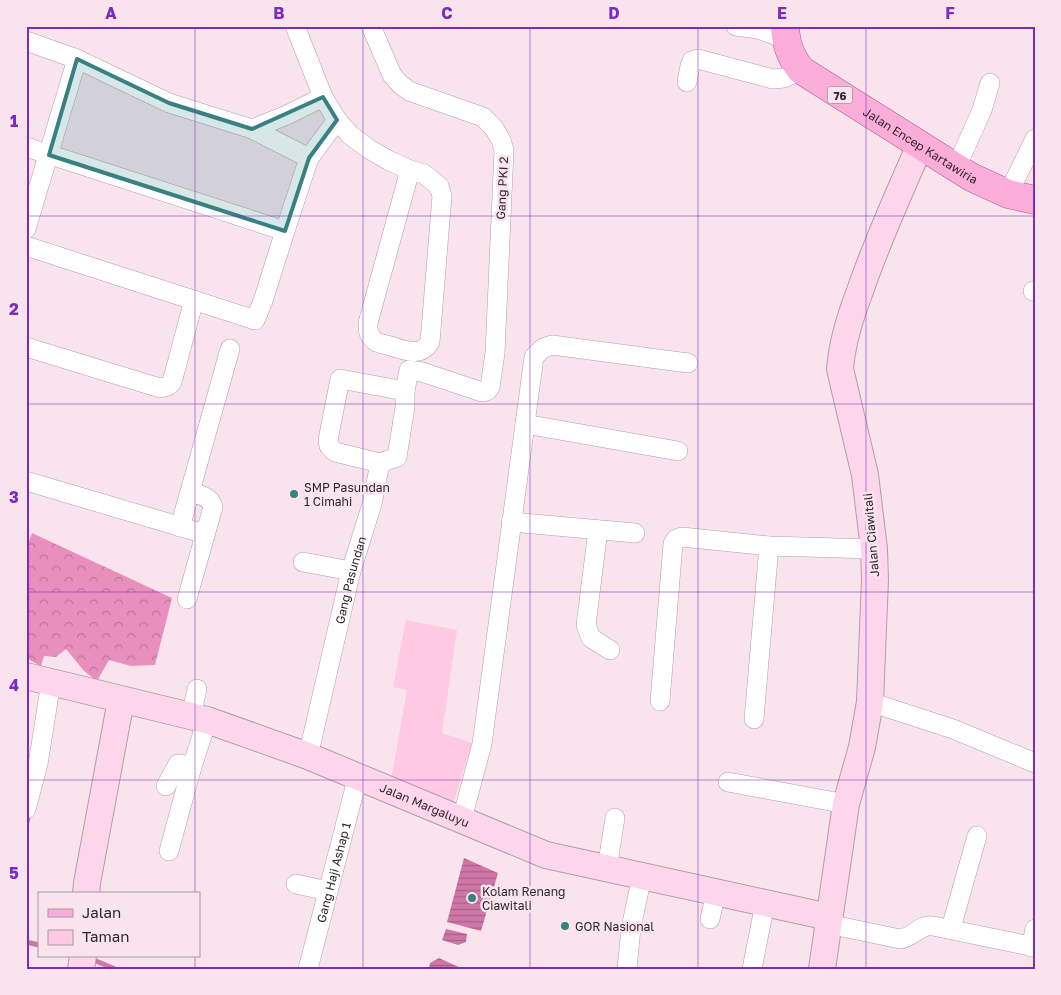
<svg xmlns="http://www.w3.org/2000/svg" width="1061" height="995" viewBox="0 0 1061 995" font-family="'Golos Text',sans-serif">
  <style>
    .green { fill: #ffc9e3 }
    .forest { fill: url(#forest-crowns) }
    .water { fill: url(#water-rules) }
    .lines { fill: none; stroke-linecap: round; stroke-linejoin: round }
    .stream { stroke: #ce76a6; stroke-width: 5 }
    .street-casing { stroke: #b19ea7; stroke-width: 20 }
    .secondary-casing { stroke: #b19ea7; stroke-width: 28 }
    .primary-casing { stroke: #b25a8b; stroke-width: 29 }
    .street { stroke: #fff; stroke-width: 19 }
    .secondary { stroke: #fdd6ec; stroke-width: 26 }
    .primary { stroke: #fbadd9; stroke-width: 28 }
    .marked { fill: #388082; fill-opacity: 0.2; stroke: #388082; stroke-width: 4; stroke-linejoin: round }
    .grid { fill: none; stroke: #7b2cbf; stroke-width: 1; stroke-opacity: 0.55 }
    .poi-dot { fill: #388082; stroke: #f9e4ee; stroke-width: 2 }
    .labels { text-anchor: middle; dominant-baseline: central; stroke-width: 5; stroke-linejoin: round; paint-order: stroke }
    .shield { fill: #f9e4ee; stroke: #6b5f65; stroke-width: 1 }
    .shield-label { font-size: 11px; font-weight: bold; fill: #2e262a }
    .street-label { font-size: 12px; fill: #2e262a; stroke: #f9e4ee }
    .poi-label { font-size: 12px; fill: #2e262a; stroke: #f9e4ee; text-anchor: start }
    .neatline { fill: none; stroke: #7b2cbf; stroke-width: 2 }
    .grid-label { font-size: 16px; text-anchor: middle; font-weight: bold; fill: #7b2cbf }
  </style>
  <defs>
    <pattern id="forest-crowns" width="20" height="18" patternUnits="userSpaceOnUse" patternTransform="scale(1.25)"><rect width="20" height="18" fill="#e98fbe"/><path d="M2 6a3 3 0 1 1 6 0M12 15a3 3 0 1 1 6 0" fill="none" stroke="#bd759b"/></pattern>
    <pattern id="water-rules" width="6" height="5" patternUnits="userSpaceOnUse" patternTransform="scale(1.25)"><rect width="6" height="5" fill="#ce76a6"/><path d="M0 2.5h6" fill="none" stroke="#a86187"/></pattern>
  </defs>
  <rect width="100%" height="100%" fill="#f9e4ee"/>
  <!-- green -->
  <path class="green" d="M406,620L457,630L442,733L472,743L453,804L391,780L407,690L393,687Z"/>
  <!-- forest -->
  <path class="forest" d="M32,533L172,598L155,665L131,666L109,660L97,681L84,671L66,649L56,657L44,656L41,666L26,658V549Z"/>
  <!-- water -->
  <path class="water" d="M464,858L498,873L481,931L447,922Z
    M446,929L467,934L466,942L458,945L442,940Z
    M439,958L463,969H429L430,963Z"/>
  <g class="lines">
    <!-- stream -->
    <path class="stream" d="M26,825L29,814
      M26,942L39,945
      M96,961L115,969"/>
    <!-- street casing -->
    <g class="street-casing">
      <g id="street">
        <path d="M295,26L323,97L337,120L350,135L369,149L388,160L410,170L424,174L439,186L442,196L430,342C420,358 405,350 390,346C386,344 378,344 375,341C368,336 368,330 368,323L410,170"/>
        <path d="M371,26L392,75L400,84L409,91L483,117L494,128L501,140L504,150L495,353L490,387L487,391L482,392L422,372L409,370L405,391"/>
        <path d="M736,26L758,29L786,39"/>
        <path d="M26,41L77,59L169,103L252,129L309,158"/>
        <path d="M687,82L690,66L692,61L698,59L773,79L784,78L801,70"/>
        <path d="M252,129L287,115L323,97"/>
        <path d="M26,147L285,231L263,301L255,320L26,246"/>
        <path d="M956,168L982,110L990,83"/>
        <path d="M1008,194L1035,139"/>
        <path d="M26,229L77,59"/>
        <path d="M285,231L309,158L337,120"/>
        <path d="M1033,291H1035"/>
        <path d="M26,347L160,388L168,386L172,382L194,300"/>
        <path d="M525,424L678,451"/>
        <path d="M26,481L205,534"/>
        <path d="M511,522L635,533"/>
        <path d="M180,527L230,349"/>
        <path d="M598,530L586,625L591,638L610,650"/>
        <path d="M303,562L351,571"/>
        <path d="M187,599L213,507C211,497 200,495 191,492"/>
        <path d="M660,701L673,544L676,539L682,537L769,546L874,549"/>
        <path d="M870,702L953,729L1035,763"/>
        <path d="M191,717L197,689"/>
        <path d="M754,719L769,546"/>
        <path id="s1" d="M308,756L351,571L372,504L380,463L335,452L329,446L328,440L340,379L405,391V407L397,457L380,463"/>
        <path d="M728,782L846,804"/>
        <path d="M166,786L178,764H181L191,770"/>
        <path d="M26,809L38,764L51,682"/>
        <path d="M462,819L482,744L534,357L543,348L552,345L688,363"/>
        <path d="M169,851L191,770L207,720"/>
        <path d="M607,869L615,818"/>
        <path d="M296,884L328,891"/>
        <path d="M710,919L716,892"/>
        <path d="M828,924L900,939C913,938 919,924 933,926L1035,947"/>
        <path d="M951,928L977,836"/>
        <path d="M1031,947L1035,929"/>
        <path id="s2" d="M308,969L358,776"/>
        <path d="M627,969L631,928L642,876"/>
        <path d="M752,969L765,903"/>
      </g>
    </g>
    <!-- secondary casing -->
    <g class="secondary-casing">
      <g id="secondary">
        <path id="s3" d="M26,676L207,720L308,756L546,855L829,917"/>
        <path d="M86,894L87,883L121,700"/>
        <path d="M81,969L83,956"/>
        <path d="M822,969L846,804L862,747L870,702L875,580L874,549L865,475L840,369C842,342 850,317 860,291C877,241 899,194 920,145"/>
      </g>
    </g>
    <!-- primary casing -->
    <g class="primary-casing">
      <g id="primary">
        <path id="s4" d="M785,26C786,44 790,56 801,70L971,177L1008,194L1035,200"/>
      </g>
    </g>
    <!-- street -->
    <use href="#street" class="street"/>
    <!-- secondary -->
    <use href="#secondary" class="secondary"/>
    <!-- primary -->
    <use href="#primary" class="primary"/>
  </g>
  <!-- marked area -->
  <path class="marked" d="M77,59L169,103L252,129L323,97L337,120L309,158L285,231L49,155Z"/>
  <!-- grid -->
  <path class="grid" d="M195,26V894M363,26V969M530,26V969M698,26V969M866,26V969M26,216H1035M26,404H1035M26,592H1035M26,780H1035M195,956V969"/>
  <!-- markers -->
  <g class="poi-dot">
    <circle cx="294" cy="494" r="5"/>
    <circle cx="472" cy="898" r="5"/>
    <circle cx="565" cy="926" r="5"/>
  </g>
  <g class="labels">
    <!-- shield labels -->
    <rect class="shield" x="827.5" y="86.5" width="25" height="17" rx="4"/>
    <g class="shield-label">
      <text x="840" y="95">76</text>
    </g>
    <!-- street labels -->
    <g class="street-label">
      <text stroke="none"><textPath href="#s4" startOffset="189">Jalan Encep Kartawiria</textPath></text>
      <text transform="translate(502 188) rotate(-87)">Gang PKI 2</text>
      <text transform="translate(871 535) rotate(-95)">Jalan Ciawitali</text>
      <text stroke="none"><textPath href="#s1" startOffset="181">Gang Pasundan</textPath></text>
      <text stroke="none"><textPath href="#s3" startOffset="420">Jalan Margaluyu</textPath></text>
      <text stroke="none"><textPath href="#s2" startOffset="100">Gang Haji Ashap 1</textPath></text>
    </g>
    <!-- poi labels -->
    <g class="poi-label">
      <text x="304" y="487">SMP Pasundan<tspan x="304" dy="14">1 Cimahi</tspan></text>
      <text x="482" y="891">Kolam Renang<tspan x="482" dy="14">Ciawitali</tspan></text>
      <text x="575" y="926">GOR Nasional</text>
    </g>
  </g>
  <!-- border -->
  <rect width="1061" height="995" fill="none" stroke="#f9e4ee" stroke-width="55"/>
  <!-- legend -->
  <rect x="38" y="892" width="162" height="65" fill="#f9e4ee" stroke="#a898a0"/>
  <rect x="48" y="909" width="25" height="8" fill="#fbadd9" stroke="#a898a0"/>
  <text x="82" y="918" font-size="15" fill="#2e262a">Jalan</text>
  <rect x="48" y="930" width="25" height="15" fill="#ffc9e3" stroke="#a898a0"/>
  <text x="82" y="942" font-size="15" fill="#2e262a">Taman</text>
  <rect x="28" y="28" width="1006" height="940" class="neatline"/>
  <g class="grid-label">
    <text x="111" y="19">A</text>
    <text x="279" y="19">B</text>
    <text x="447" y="19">C</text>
    <text x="614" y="19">D</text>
    <text x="782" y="19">E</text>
    <text x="950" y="19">F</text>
    <text x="14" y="127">1</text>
    <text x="14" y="315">2</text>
    <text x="14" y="503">3</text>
    <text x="14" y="691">4</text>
    <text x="14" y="879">5</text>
  </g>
</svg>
